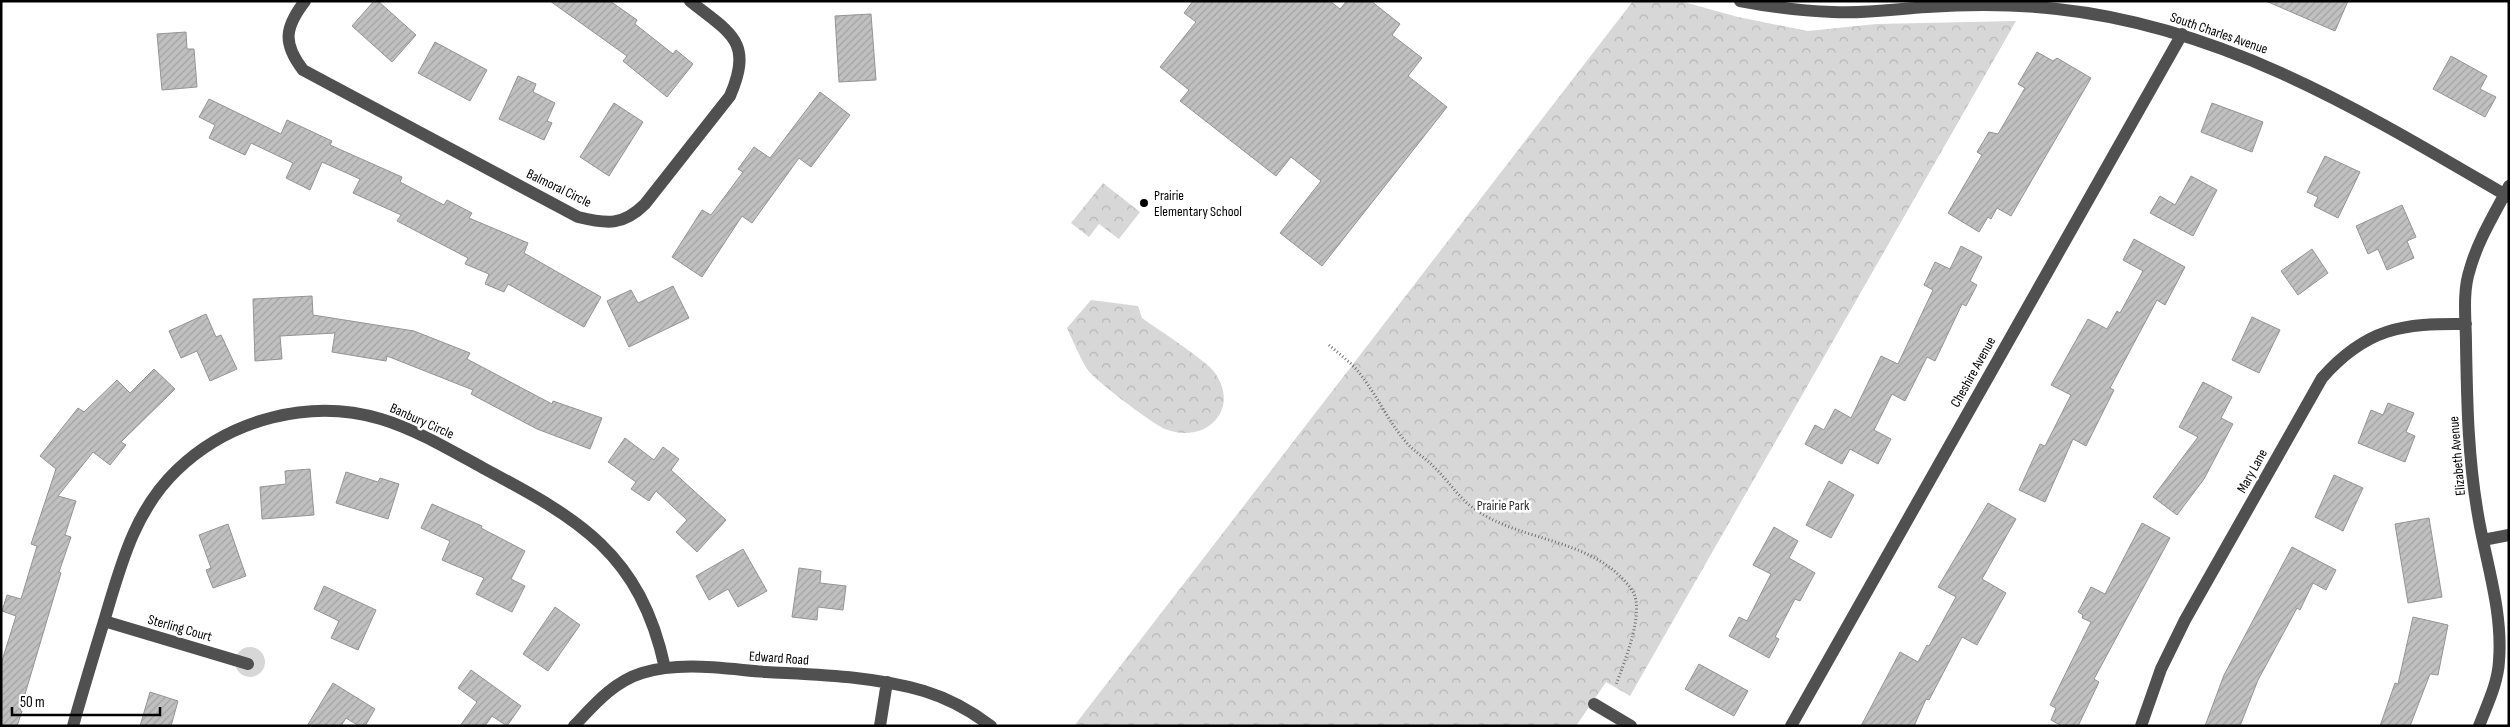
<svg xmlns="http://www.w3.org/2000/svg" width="2510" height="727" viewBox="0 0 2510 727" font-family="'Sofia Sans Condensed',sans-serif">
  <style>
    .grass { fill: #d7d7d7 }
    .park { fill: url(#park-crowns) }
    .building { fill: url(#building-hatch); stroke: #949494 }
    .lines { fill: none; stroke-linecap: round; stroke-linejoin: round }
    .path { stroke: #727272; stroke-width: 3; stroke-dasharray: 1 2.5; stroke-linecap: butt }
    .minor { stroke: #505050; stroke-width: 12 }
    .poi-dot { fill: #000; stroke: #fff; stroke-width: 2 }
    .labels { text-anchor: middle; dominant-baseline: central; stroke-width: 5; stroke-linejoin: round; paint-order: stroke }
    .street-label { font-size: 14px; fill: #000; stroke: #fff }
    .poi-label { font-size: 14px; fill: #000; stroke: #fff; text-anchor: start }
    .park-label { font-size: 14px; fill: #2e2e2e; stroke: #fff }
  </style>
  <defs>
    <pattern id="park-crowns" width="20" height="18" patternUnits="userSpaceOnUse" patternTransform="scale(1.25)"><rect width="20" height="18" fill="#d7d7d7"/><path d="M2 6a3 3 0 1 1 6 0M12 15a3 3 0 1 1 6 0" fill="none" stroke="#b7b7b7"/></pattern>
    <pattern id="building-hatch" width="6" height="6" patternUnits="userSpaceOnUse" patternTransform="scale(1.25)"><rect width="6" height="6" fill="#c0c0c0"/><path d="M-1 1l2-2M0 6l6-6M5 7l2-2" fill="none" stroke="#a3a3a3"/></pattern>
  </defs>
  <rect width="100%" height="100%" fill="#fff"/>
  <!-- grass -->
  <path class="grass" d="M235 662a15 15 0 1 1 30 0a15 15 0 1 1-30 0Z"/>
  <!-- park -->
  <path class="park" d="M1633,1H1680L1738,17L1808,31L1876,24L2016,21L1630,696L1606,682L1576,726H1074Z
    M1103,183L1140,212L1119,239L1099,224L1089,237L1071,223Z
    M1091,300L1138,306L1142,318C1157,329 1206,360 1215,373C1241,410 1205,445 1165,429C1153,424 1093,379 1087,369C1079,356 1073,341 1067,328Z"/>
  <!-- building -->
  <path class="building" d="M374,1H378L416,35L392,62L352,26Z
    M550,1H610L637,20L635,24L673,54L676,50L693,64L667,97L623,61L627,56Z
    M1193,1H1330L1340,9L1347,1H1371L1400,24L1392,35L1422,58L1408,76L1447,107L1322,266L1280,233L1321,181L1291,157L1276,176L1180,101L1189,90L1160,67L1196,22L1184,13Z
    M2266,1H2348L2335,31Z
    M871,14L876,80L839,82L835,16Z
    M186,32L187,49H194L197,87L162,90L157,34Z
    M435,42L487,70L470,101L418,73Z
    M2037,52L2053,61L2057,58L2091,78L2011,216L1997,208L1991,219L1988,217L1979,232L1948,213L1982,155L1977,152L1989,132L1998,134L2025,88L2018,84Z
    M2451,56L2487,76L2480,89L2496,97L2485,117L2433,89Z
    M518,76L536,84L533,92L555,103L547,121L552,123L544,140L499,119Z
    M820,92L850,115L811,167L799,158L752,223L742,216L702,277L672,257L702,210L711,215L743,172L738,169L754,147L770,158Z
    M209,99L281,134L287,120L332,141L330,145L402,177L400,182L444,205L447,200L472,213L469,218L528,243L524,253L601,297L584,327L508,284L504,292L485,284L489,274L465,264L468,258L397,221L401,215L353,193L360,179L322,162L310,190L286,178L293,163L251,143L245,155L209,138L215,125L199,117Z
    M614,103L643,122L609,176L580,157Z
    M2212,103L2263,122L2252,152L2201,132Z
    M2325,156L2360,172L2338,218L2314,206L2318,197L2307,192Z
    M2191,176L2217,190L2193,236L2150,213L2160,196L2175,205Z
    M2402,205L2416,237L2407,241L2414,258L2387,270L2378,249L2368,254L2356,226Z
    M2134,239L2185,267L2165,305L2157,300L2110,388L2114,390L2086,446L2073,439L2045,502L2019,490L2040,444L2045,446L2071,395L2051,385L2088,319L2107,329L2117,311L2120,313L2143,271L2123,260Z
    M1961,246L1982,257L1970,281L1977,285L1966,306L1962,304L1935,361L1927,357L1905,401L1892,394L1874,430L1891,439L1878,464L1850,449L1842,464L1805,444L1815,425L1824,430L1835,409L1851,418L1881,356L1898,364L1933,290L1924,285L1935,262L1950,269Z
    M2312,249L2328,273L2298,295L2281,271Z
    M673,286L689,318L629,347L607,301L631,290L638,303Z
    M312,296L313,315L414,331L470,353L467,359L552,404L553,401L602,418L590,449L537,429L471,394L473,390L387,356L386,361L332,352L335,333L280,336L282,359L255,361L253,299Z
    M206,314L216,337L221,335L237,369L210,381L197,351L181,358L169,331Z
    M2252,317L2280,330L2259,373L2232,360Z
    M154,369L175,389L121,442L126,445L110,465L93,452L58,496L76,501L65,535L71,537L59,572L61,573L20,711H22L17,726H1V664L16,616L2,611L7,595L21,599L37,546L31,544L56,469L40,456L78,408L84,412L117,380L130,393Z
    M2203,382L2232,397L2221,418L2233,424L2204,479L2177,515L2153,497L2198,437L2179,427Z
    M2388,403L2414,413L2406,432L2415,436L2405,462L2358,443L2371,410L2383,415Z
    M625,438L654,460L663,447L679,459L671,470L726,520L697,552L676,532L687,520L656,491L649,501L631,489L636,482L608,462Z
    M310,469L314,515L262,519L260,487L286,484L285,471Z
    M346,472L378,482L380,478L399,484L388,519L336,503Z
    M2334,475L2363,488L2343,531L2315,517Z
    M1829,481L1854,495L1831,538L1806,525Z
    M1988,503L2016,519L1982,579L2006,593L1977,645L1962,637L1929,700L1926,699L1914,726H1861L1900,652L1918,662L1927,645L1929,646L1956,597L1938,587Z
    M432,504L482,526L481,528L525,551L511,579L525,586L512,612L476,594L484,578L442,560L450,541L421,528Z
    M2429,518L2442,597L2408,603L2395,524Z
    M2142,523L2170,538L2094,679L2099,682L2078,726H2062L2051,720L2056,708L2050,705L2091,622L2082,618L2083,615L2078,612L2091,587L2105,594Z
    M228,524L246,576L213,588L206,570L211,568L199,535Z
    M1774,527L1798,541L1789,558L1815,573L1800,601L1795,599L1775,637L1779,639L1769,658L1729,636L1739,617L1747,621L1771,574L1753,565Z
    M2292,547L2336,570L2326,590L2313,583L2300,610L2297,608L2258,680L2240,726H2205L2224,675Z
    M743,549L767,591L738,607L728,589L709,600L696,576Z
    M799,568L821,571L820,583L846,586L843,610L818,607L817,620L792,617Z
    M324,586L376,610L358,650L331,638L339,621L314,609Z
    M555,607L580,625L548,671L523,654Z
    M2413,617L2448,625L2438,675L2430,674L2410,726H2380L2395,683L2398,684Z
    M1699,664L1748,691L1734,716L1685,689Z
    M471,670L521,706L507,726L492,716L485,726H460L477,702L458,688Z
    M333,683L375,709L365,726H359L346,718L341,726H307Z
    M150,692L178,701L171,726H140Z"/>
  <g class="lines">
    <!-- path -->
    <path class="path" d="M1329,345C1338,353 1349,361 1357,370C1376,393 1387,420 1406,442C1414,452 1426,458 1434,467C1449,481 1459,499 1476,510C1524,543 1595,538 1632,590C1646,611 1624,662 1616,685"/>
    <!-- minor -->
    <path class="minor" d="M305,1C285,27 282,43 303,70L578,217C607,224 623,226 645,204L730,96C754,41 730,33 690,1
      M1740,1C1771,7 1802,11 1833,12C1864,14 1896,9 1927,7C1970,4 2014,4 2057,9C2226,27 2365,113 2509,197
      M2483,540L2509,535
      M104,621L248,664
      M1594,704L1631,726
      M73,726C83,690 94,654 105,618C121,564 135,510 177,470C230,419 310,398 381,419C417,430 450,450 483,468C579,519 640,553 665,668
      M574,726C594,705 613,682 642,673C681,661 726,669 766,672C819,675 873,676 924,691C947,698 971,711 991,726
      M880,726L887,682
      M1791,726L2182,34
      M2141,726L2161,669L2185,620L2322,378C2366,328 2403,323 2466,324
      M2479,726C2487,705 2498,683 2499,661C2503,611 2486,563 2478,515C2468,458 2467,402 2466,344C2466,320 2462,292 2470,269C2478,240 2495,213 2509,186"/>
  </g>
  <!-- markers -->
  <circle class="poi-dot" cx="1144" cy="203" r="5"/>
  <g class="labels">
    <!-- street labels -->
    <g class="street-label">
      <text transform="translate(2219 33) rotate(19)">South Charles Avenue</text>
      <text transform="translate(559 188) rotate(26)">Balmoral Circle</text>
      <text transform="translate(1973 372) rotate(-61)">Cheshire Avenue</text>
      <text transform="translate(422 421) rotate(24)">Banbury Circle</text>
      <text transform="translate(2457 456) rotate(-95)">Elizabeth Avenue</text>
      <text transform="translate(2252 471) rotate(-61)">Mary Lane</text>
      <text transform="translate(180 628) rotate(16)">Sterling Court</text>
      <text transform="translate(779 658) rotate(4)">Edward Road</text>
    </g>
    <!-- poi labels -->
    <g class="poi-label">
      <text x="1154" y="195">Prairie<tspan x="1154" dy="16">Elementary School</tspan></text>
    </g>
    <!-- park labels -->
    <g class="park-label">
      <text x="1503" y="505">Prairie Park</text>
    </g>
  </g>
  <!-- border -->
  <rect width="2510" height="727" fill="none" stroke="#000000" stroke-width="5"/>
  <!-- scale -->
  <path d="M12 707v8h148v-8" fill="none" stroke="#000000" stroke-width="2.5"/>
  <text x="20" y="707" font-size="15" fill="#000000" stroke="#ffffff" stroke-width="4" paint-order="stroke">50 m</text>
</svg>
